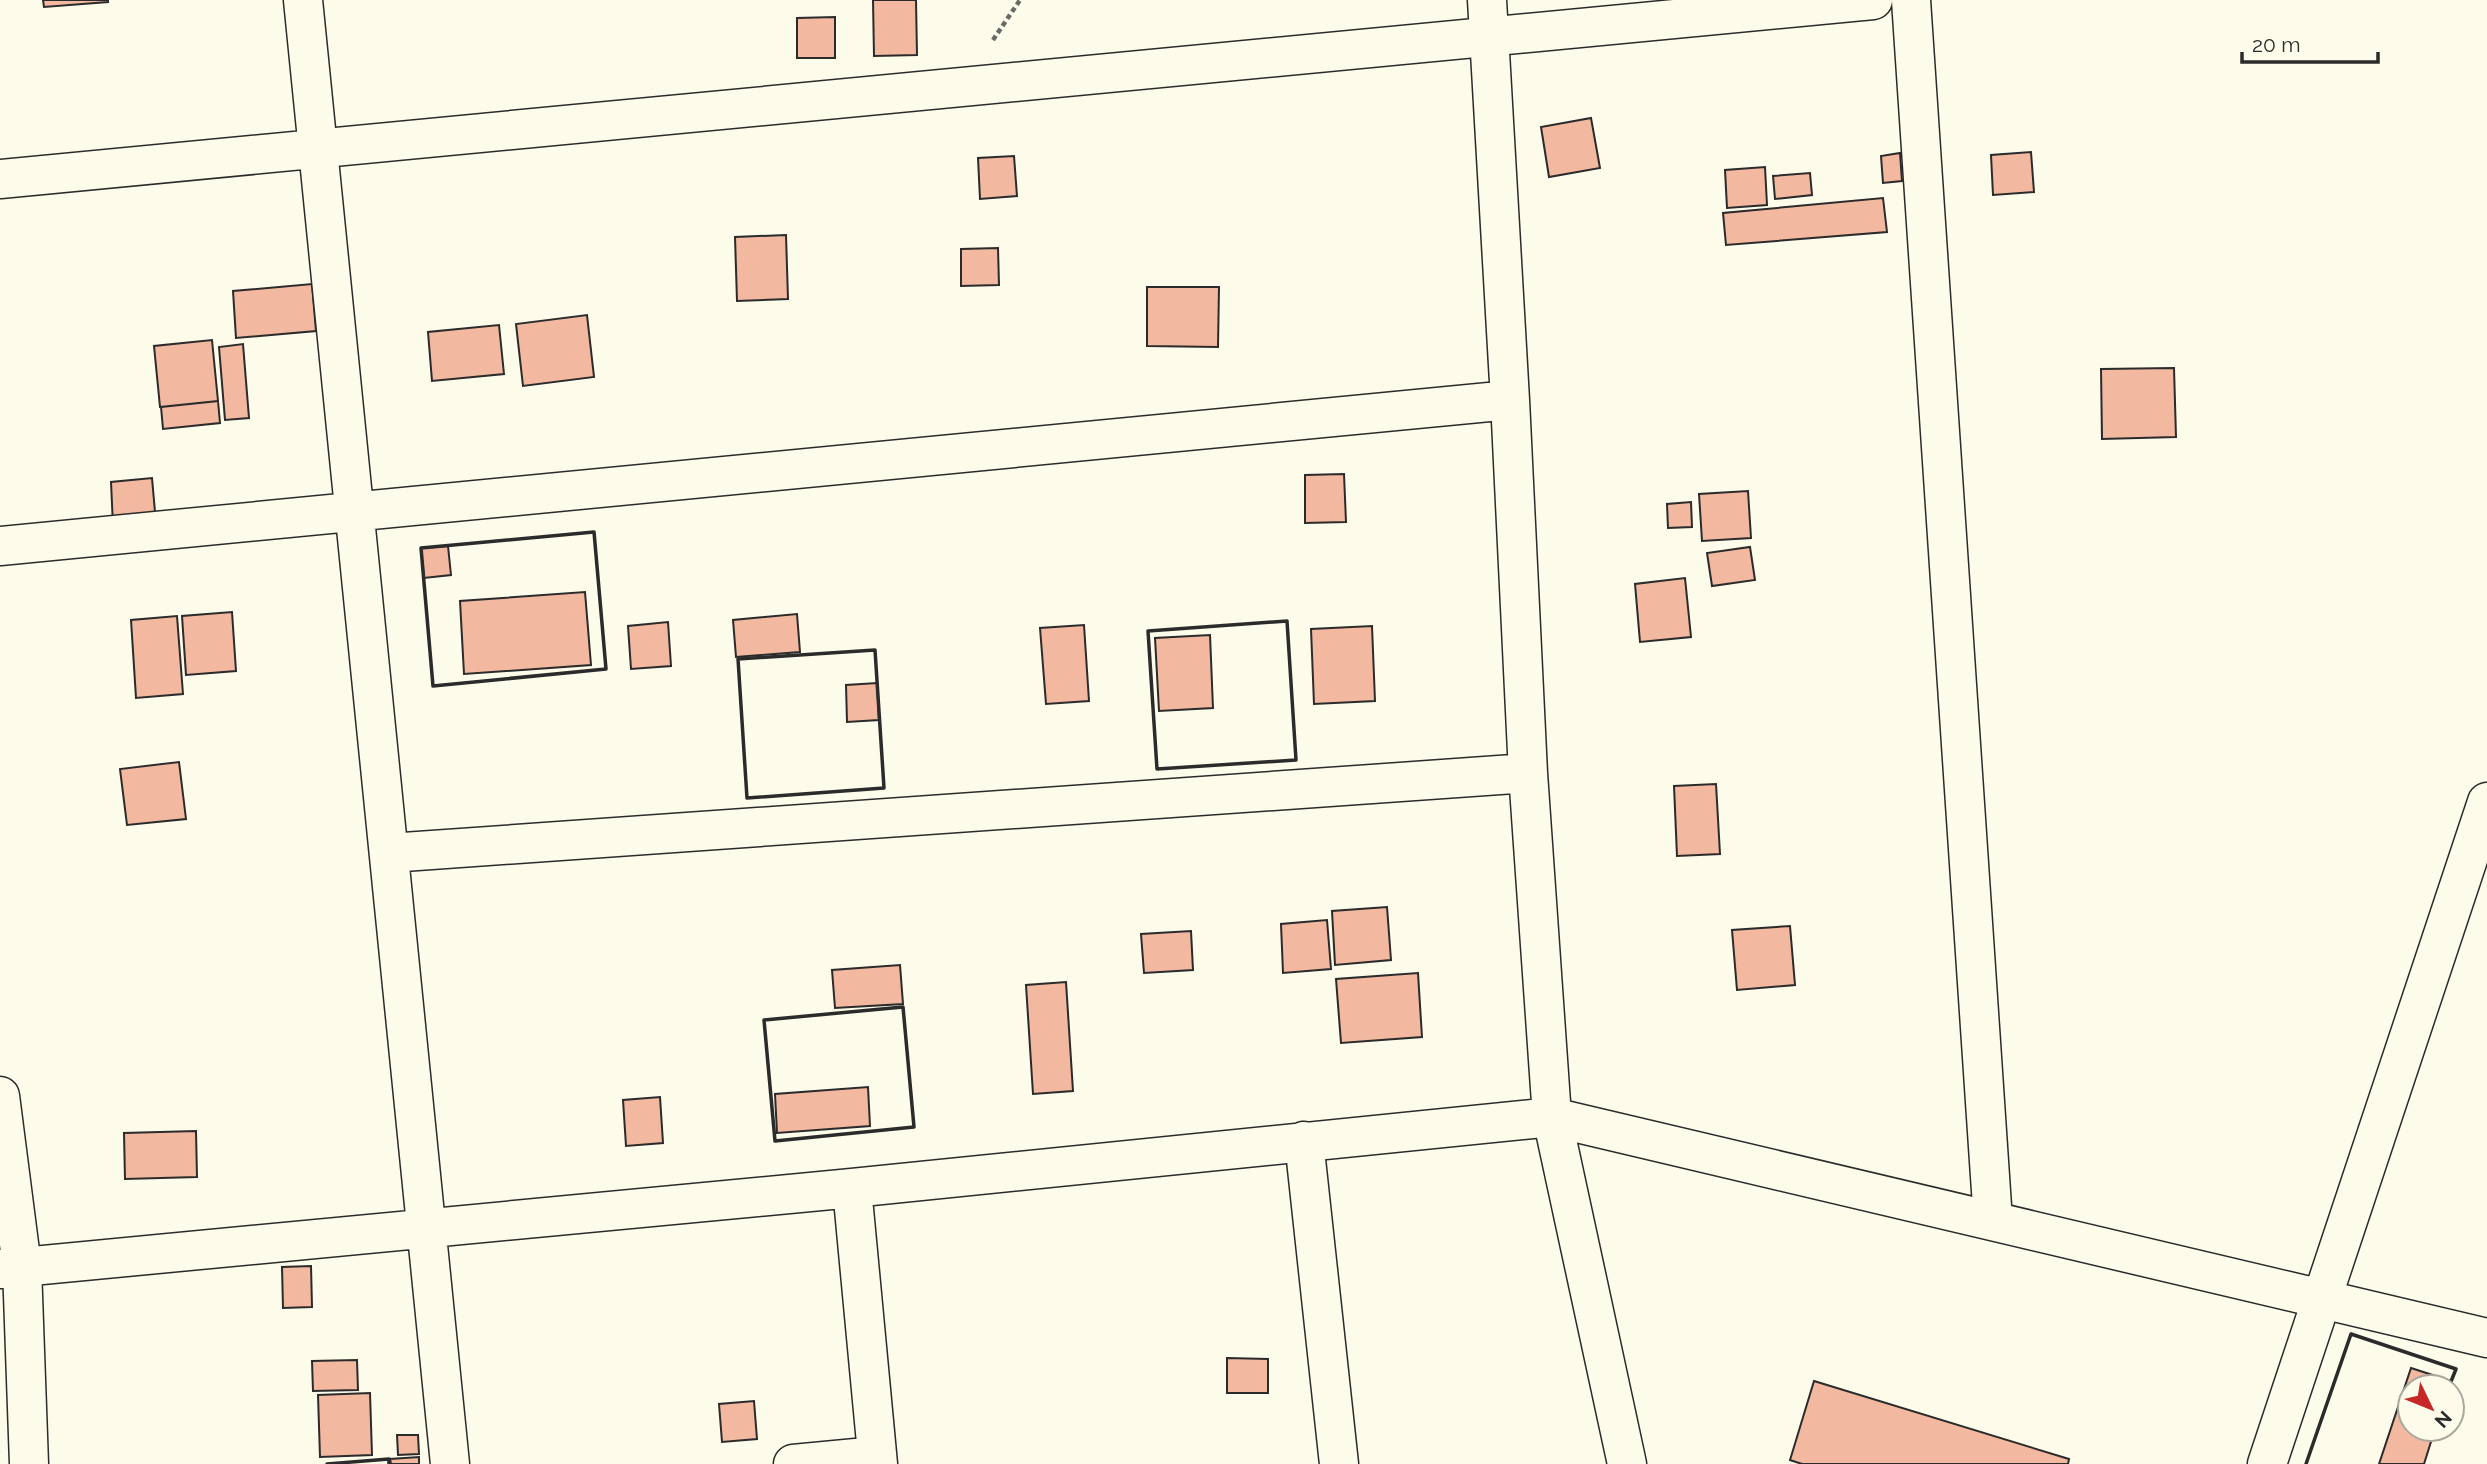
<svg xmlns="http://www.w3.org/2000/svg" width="2487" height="1464" viewBox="0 0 2487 1464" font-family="Raleway,sans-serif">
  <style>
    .building { fill: #f2b8a0; stroke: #2b2b2b; stroke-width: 2 }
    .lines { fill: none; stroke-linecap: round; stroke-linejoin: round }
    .minor-casing { stroke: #2b2b2b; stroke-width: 41 }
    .path { stroke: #6a6964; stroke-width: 4.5; stroke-dasharray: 5 3.5; stroke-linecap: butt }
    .minor { stroke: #fdfbea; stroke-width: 38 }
    .wall { stroke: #2b2b2b; stroke-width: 3.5 }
  </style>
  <rect width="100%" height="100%" fill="#fdfbea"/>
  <!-- building -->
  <path class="building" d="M43,0H108V2L44,7Z
    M873,0H916L917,55L874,56Z
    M835,17V58H797V18Z
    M1591,118L1600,168L1549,177L1541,127Z
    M2031,152L2034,192L1993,195L1991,155Z
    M1900,153L1902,181L1883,183L1881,156Z
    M1014,156L1017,196L980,199L978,158Z
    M1765,167L1767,205L1727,208L1725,170Z
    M1810,173L1812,195L1775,199L1773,176Z
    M1883,198L1887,232L1726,245L1723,213Z
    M786,235L788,299L737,301L735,237Z
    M998,248L999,285L961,286V249Z
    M312,284L316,331L236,338L233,291Z
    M1147,287H1219L1218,347L1147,346Z
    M587,315L594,377L523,386L516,324Z
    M499,325L504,374L432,381L428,332Z
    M212,340L218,401L160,407L154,346Z
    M243,344L249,418L225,420L219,347Z
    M2174,368L2176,437L2102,439L2101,369Z
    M218,401L220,423L163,429L161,407Z
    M1344,474L1346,522L1305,523V475Z
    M152,478L156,523L113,526L111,482Z
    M1748,491L1751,538L1702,541L1699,494Z
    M1691,502L1692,527L1668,528L1667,504Z
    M448,546L451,575L424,578L421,548Z
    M1750,547L1755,580L1712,586L1707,553Z
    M1685,578L1691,637L1640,642L1635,584Z
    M585,592L591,665L464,674L460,601Z
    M232,612L236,671L186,675L182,616Z
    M797,614L800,652L736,657L733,620Z
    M177,616L183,694L136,698L131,620Z
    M668,622L671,666L631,669L628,626Z
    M1084,625L1089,701L1046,704L1040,628Z
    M1372,626L1375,701L1314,704L1311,629Z
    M1210,635L1213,708L1159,711L1155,638Z
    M877,683L879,720L847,722L846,685Z
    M179,762L186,819L127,825L120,769Z
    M1716,784L1720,854L1677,856L1674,786Z
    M1387,907L1391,960L1335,965L1332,911Z
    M1327,920L1331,969L1283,973L1281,924Z
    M1790,926L1795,985L1737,990L1732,930Z
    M1191,931L1193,970L1144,973L1141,934Z
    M900,965L903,1004L835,1008L832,970Z
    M1418,973L1422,1037L1341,1043L1336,979Z
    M1066,982L1073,1091L1033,1094L1026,985Z
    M868,1087L870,1126L777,1133L775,1094Z
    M660,1097L663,1143L626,1146L623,1100Z
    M196,1131L197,1177L125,1179L124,1133Z
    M311,1266L312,1307L283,1308L282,1267Z
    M1227,1358L1268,1359V1393H1227Z
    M357,1360L358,1390L313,1391L312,1361Z
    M2411,1368L2451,1381L2449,1387H2410V1429H2435L2424,1464H2379Z
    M1814,1381L2069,1459L2068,1464H1802L1790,1460Z
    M370,1393L372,1455L320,1457L318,1395Z
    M754,1401L757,1439L722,1442L719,1404Z
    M397,1435H418L419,1454L398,1455Z
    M419,1457V1464H391L390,1459Z"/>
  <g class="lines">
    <!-- minor casing -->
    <g class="minor-casing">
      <path id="minor" d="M303,0L450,1464
        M1487,0L1510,400L1528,773L1552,1117L1627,1464
        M1911,0L1993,1221
        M0,179L1873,0
        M0,546L1510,400
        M389,853L1528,773
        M0,1096L22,1267L29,1464
        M1304,1141L1339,1464
        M852,1188L878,1464
        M0,1269L852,1188L1552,1117L2487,1338
        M793,1464L877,1456
        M2267,1464L2487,802"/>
    </g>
    <!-- path -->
    <path class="path" d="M993,40L1020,0"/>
    <!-- minor -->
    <use href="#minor" class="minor"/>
    <!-- wall -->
    <path class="wall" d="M594,532L606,669L433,686L421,548Z
      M1287,621L1296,760L1157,769L1148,631Z
      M875,650L884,788L747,798L738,659Z
      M903,1007L914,1127L775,1141L764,1020Z
      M327,1464L389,1459V1464
      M2306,1464L2351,1334L2456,1369L2450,1384"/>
  </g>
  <!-- north arrow -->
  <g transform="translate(2431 1408) rotate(133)"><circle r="33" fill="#fdfbea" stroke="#a9a89e" stroke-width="2"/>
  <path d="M0-5L12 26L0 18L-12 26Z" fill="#c62828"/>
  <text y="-10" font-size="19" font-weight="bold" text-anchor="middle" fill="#2b2b2b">N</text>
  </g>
  <!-- scale -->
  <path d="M2242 52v10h136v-10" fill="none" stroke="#2b2b2b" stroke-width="3.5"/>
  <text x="2252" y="52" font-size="21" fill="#2b2b2b" stroke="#fdfbea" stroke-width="5" paint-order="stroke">20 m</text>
</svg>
